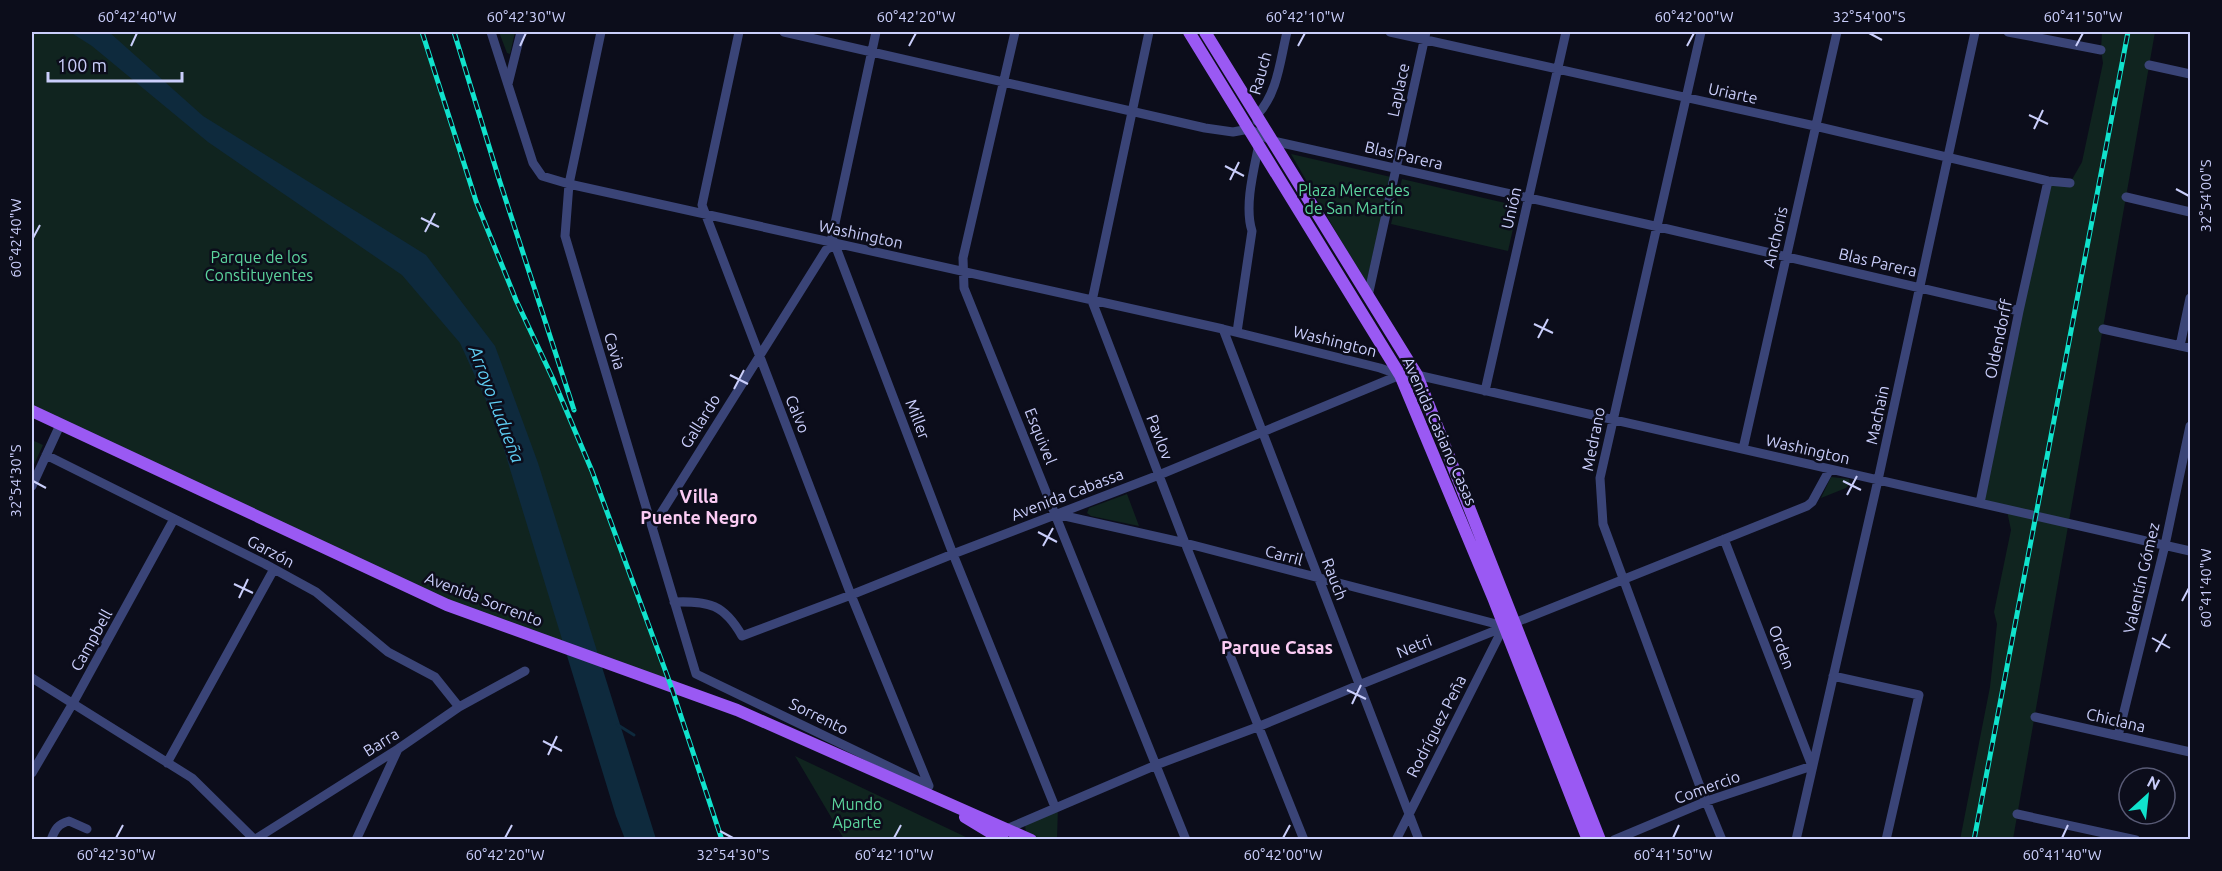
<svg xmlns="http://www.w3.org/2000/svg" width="2222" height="871" viewBox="0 0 2222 871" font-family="Ubuntu,sans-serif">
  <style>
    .green { fill: #10241f }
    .water { fill: #0e2a3d }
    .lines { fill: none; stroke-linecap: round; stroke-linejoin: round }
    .stream { stroke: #0e2a3d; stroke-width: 3 }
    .minor { stroke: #3a4477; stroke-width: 9 }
    .major { stroke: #9a59f3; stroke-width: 12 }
    .rail-casing { stroke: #10e2cc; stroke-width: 5 }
    .rail { stroke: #0c0d1b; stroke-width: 3; stroke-dasharray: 9; stroke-linecap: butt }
    .ticks { fill: none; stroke: #cacefb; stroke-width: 2 }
    .labels { text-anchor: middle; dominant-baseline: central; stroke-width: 5; stroke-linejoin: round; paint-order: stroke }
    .street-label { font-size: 16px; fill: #cacefb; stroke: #0c0d1b }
    .park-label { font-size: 16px; fill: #5cd59e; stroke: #0c0d1b }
    .water-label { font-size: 18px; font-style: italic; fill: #5fcef4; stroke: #0c0d1b }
    .neighbourhood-label { font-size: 18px; font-weight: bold; fill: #fbccf4; stroke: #0c0d1b }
    .neatline { fill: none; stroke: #cacefb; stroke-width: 2 }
    .ticks-label { font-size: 15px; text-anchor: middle; fill: #cacefb }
  </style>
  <rect width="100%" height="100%" fill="#0c0d1b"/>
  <!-- green -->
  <path class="green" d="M32,32H422L476,201L516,300L553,379L592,471L671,686L447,605L32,411Z
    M499,32H515L510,54L507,53Z
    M2102,32H2155L2013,839L1960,840L1990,687L1997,624L1994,612L2011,530L2007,511L1980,503L2048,181L2070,183L2082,162L2103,63L2101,50Z
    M1291,154L1391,177L1366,284Z
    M1402,179L1518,206L1508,251L1391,224Z
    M32,440L43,445L32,469Z
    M1831,477L1849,479L1850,483L1846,488L1821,498Z
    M1127,494L1139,526L1091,516L1087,513L1089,508Z
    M795,756L970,839H844Z
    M1058,807L1057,839H1037L1026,833L1025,825Z"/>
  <!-- water -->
  <path class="water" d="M70,32H109L203,116L426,255L495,346L538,463L656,839H625L616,816L495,420L460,343L402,275L208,142L92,46Z"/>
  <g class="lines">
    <!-- stream -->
    <path class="stream" d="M618,725L634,735"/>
    <!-- minor -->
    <path class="minor" d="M491,32L533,163L542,176L569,184L1223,329L1380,368L1400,375H1417L2190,551
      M601,32L569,184L565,236L696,674L929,786
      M739,32L702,205L851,595L929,786
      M784,32L1205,128L1233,132L1249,129L1273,141L1659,227L2019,311
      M876,32L832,237L953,554L1055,807
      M1015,32L963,258L964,288L1186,840
      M1149,32L1092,301L1185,543L1304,840
      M1390,32L1815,126L2048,181L2070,183
      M1701,32L1600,478L1603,524L1699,784L1722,840
      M2008,32L2101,50
      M2149,65L2190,74
      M508,84L521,32
      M1257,121V115C1278,93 1280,60 1287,32
      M2126,197L2190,212
      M1368,296L1426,32
      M1223,329L1419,840
      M2103,329L2190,348
      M1237,332L1252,231C1244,206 1254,169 1259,144
      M2180,346L2190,298
      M1485,391L1566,32
      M1743,449L1837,32
      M46,455L265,564L316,592L388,652L435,677L459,707
      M32,486L60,425
      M1980,503L2019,311L2048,181
      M1056,514L1185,543L1504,626
      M653,526L826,250L835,244
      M674,602C709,601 724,604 742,636L851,595L953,554L1159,475L1400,375
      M1833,676L1919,695L1886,840
      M32,678L192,778L255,840
      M2035,717L2190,752
      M2118,736L2165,545L2190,426
      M167,763L274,569
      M32,773L73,703L174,519
      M2017,814L2136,840
      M1002,831L1156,765L1260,726L1359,685L1807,506L1812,502L1830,469
      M51,840C55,829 58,824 69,821L87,829
      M254,840L398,749L459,707L525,671
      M356,840L398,749
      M1396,840L1504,626
      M1614,840L1707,801L1812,766L1724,539
      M1796,840L1878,480L1975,32"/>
    <!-- major -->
    <path class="major" d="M1189,32L1400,375L1494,600L1588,840
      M1205,32L1417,375L1600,840
      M32,411L447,605L737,710L1031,840
      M965,817L1003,840"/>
    <!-- rail casing -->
    <g class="rail-casing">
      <path id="rail" d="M422,32L476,201L516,300L553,379L592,471L671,686L722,840
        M454,32L499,179L574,410
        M1974,840L2128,32"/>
    </g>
    <!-- rail -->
    <use href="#rail" class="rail"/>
  </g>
  <!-- ticks -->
  <path class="ticks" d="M1869,33L1882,40M131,46L137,33M520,46L526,33M909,46L916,33M1298,46L1305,33M1687,46L1694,33M2076,46L2083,33M2029,115L2048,124M2034,129L2043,110M1225,166L1244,176M1230,180L1239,162M2176,189L2189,196M421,218L439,227M425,232L435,213M33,238L40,225M1534,324L1553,333M1538,338L1548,319M730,375L748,384M734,389L744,370M33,481L46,488M1843,481L1861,490M1847,495L1857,476M1038,532L1057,542M1043,546L1053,528M234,584L253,593M239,598L248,579M2182,601L2189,588M2152,638L2170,648M2156,652L2166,634M1347,690L1366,699M1352,704L1361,685M543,741L562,751M548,755L557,736M720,831L733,838M116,838L123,825M505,838L512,825M894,838L901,825M1283,838L1290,825M1673,838L1679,825M2062,838L2068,825"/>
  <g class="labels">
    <!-- street labels -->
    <g class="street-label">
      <text transform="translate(1260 73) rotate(-74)">Rauch</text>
      <text transform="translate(1398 90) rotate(-78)">Laplace</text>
      <text transform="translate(1733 93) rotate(12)">Uriarte</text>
      <text transform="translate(1404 155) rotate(13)">Blas Parera</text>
      <text transform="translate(1511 208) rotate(-77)">Unión</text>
      <text transform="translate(861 234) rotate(12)">Washington</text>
      <text transform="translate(1775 237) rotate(-77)">Anchoris</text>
      <text transform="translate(1878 262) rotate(13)">Blas Parera</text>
      <text transform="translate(1998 339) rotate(-78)">Oldendorff</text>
      <text transform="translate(1335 341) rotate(14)">Washington</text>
      <text transform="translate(615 351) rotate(73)">Cavia</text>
      <text transform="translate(798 414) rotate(68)">Calvo</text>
      <text transform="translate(1877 415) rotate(-78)">Machain</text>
      <text transform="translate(918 419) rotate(69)">Miller</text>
      <text transform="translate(700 421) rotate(-58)">Gallardo</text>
      <text transform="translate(1440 431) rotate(66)">Avenida Casiano Casas</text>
      <text transform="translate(1041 436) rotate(68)">Esquivel</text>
      <text transform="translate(1160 437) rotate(69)">Pavlov</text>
      <text transform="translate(1593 439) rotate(-79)">Medrano</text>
      <text transform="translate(1808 449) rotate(13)">Washington</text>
      <text transform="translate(1067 494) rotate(-21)">Avenida Cabassa</text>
      <text transform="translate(271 551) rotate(28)">Garzón</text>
      <text transform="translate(1284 555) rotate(15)">Carril</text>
      <text transform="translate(2141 578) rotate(-77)">Valentín Gómez</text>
      <text transform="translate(1335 579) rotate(69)">Rauch</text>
      <text transform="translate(484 599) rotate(21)">Avenida Sorrento</text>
      <text transform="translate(91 640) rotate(-61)">Campbell</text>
      <text transform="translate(1414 646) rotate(-22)">Netri</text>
      <text transform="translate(1782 647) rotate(69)">Orden</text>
      <text transform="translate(819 716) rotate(26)">Sorrento</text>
      <text transform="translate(2116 720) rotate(13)">Chiclana</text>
      <text transform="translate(1436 726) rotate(-63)">Rodríguez Peña</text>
      <text transform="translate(381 742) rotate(-32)">Barra</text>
      <text transform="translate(1707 787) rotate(-20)">Comercio</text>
    </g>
    <!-- park labels -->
    <g class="park-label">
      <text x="1354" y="190">Plaza Mercedes<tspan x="1354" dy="18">de San Martín</tspan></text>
      <text x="259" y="257">Parque de los<tspan x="259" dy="18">Constituyentes</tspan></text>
      <text x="857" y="804">Mundo<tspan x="857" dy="18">Aparte</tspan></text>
    </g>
    <!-- water labels -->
    <g class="water-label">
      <text transform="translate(497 404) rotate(69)">Arroyo Ludueña</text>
    </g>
    <!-- neighbourhood labels -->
    <g class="neighbourhood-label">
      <text x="699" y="496">Villa<tspan x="699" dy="21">Puente Negro</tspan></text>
      <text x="1277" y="647">Parque Casas</text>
    </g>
  </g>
  <!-- border -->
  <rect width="2222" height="871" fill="none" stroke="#0c0d1b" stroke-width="66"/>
  <!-- north arrow -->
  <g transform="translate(2147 796) rotate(27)"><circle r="28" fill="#0c0d1b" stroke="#585a75" stroke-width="1.5"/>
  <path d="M0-4.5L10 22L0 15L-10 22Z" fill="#10e2cc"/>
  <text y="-9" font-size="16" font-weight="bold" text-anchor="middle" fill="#cacefb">N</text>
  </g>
  <!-- scale -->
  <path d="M48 72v9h134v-9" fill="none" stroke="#cacefb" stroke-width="3"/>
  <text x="57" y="72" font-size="18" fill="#cacefb" stroke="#0c0d1b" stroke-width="4.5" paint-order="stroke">100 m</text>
  <rect x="33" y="33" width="2156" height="805" class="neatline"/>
  <g class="ticks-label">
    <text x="137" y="22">60°42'40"W</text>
    <text x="526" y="22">60°42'30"W</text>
    <text x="916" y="22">60°42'20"W</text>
    <text x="1305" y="22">60°42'10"W</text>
    <text x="1694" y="22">60°42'00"W</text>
    <text x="1869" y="22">32°54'00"S</text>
    <text x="2083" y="22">60°41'50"W</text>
    <text transform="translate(2206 196) rotate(-90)" y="5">32°54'00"S</text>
    <text transform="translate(16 238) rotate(-90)" y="5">60°42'40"W</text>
    <text transform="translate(16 481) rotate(-90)" y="5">32°54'30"S</text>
    <text transform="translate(2206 588) rotate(-90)" y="5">60°41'40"W</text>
    <text x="116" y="860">60°42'30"W</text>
    <text x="505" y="860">60°42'20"W</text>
    <text x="733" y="860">32°54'30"S</text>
    <text x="894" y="860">60°42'10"W</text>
    <text x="1283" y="860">60°42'00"W</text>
    <text x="1673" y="860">60°41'50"W</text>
    <text x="2062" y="860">60°41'40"W</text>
  </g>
</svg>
